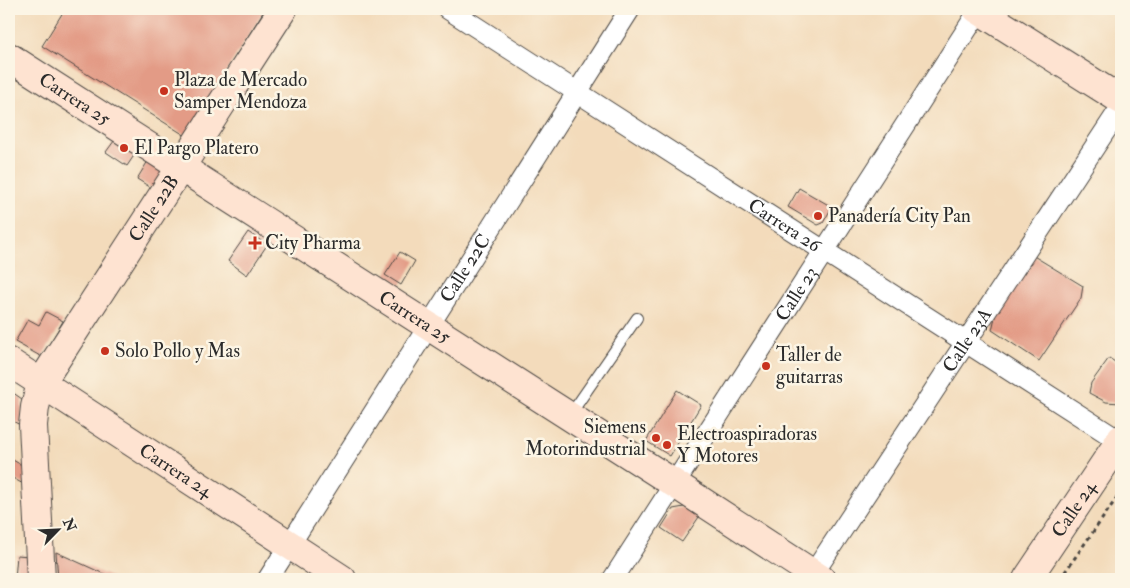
<svg xmlns="http://www.w3.org/2000/svg" width="1130" height="588" viewBox="0 0 1130 588" font-family="'IM FELL Double Pica',serif">
  <style>
    .building { fill: #e39b86 }
    .lines { fill: none; stroke-linecap: round; stroke-linejoin: round }
    .lane-casing { stroke: #494541; stroke-width: 12 }
    .street-casing { stroke: #494541; stroke-width: 22 }
    .secondary-casing { stroke: #494541; stroke-width: 30 }
    .path { stroke: #494541; stroke-width: 3; stroke-dasharray: 4 4; stroke-linecap: butt }
    .lane { stroke: #fff; stroke-width: 10 }
    .street { stroke: #fff; stroke-width: 20 }
    .secondary { stroke: #fee3d1; stroke-width: 28 }
    .poi-dot { fill: #c8321e; stroke: #fcf5e5; stroke-width: 2 }
    .labels { text-anchor: middle; dominant-baseline: central; stroke-width: 5; stroke-linejoin: round; paint-order: stroke }
    .poi-label { font-size: 19px; fill: #2b2b2b; stroke: #fcf5e5; text-anchor: start }
    .street-label { font-size: 19px; fill: #2b2b2b; stroke: #fcf5e5 }
  </style>
  <rect width="100%" height="100%" fill="#fcf5e5"/>
  <filter id="ink" filterUnits="userSpaceOnUse"><feTurbulence type="fractalNoise" baseFrequency=".02" numOctaves="2"/><feDisplacementMap in="SourceGraphic" scale="10" xChannelSelector="R" yChannelSelector="G"/><feConvolveMatrix kernelMatrix="1 2 1 2 8 2 1 2 1" color-interpolation-filters="sRGB"/></filter>
  <filter id="wash" filterUnits="userSpaceOnUse"><feTurbulence type="fractalNoise" baseFrequency=".0096" numOctaves="4" result="noise"/><feDisplacementMap in="SourceGraphic" scale="20" xChannelSelector="R" yChannelSelector="G"/><feGaussianBlur stdDeviation="1.12" result="paint"/><feColorMatrix in="noise" values="0 0 0 0 0 0 0 0 0 0 0 0 0 0 0 0 0 1.4 0 .05"/><feComposite in="paint" operator="in"/></filter>
  <g filter="url(#wash)">
    <rect width="100%" height="100%" fill="#f3dbbb"/>
    <g id="blocks">
      <!-- building -->
      <path class="building" d="M65,9H265L186,136L42,46Z
        M117,137L137,151L127,166L106,152Z
        M148,161L164,171L153,189L137,179Z
        M799,188L832,207L823,223L818,225L788,207Z
        M248,232L267,245L247,275L228,261Z
        M400,252L415,261L401,285L385,275Z
        M1032,255L1083,286L1081,298L1039,361L992,330L996,313Z
        M46,312L63,321L42,357L15,342L28,319L39,325Z
        M1109,358L1121,366L1120,403L1106,402L1089,393L1091,383Z
        M9,390L22,399V426L9,419Z
        M677,390L701,405L670,456L646,441Z
        M11,459L25,467V485L9,476V464Z
        M684,507L699,517L682,542L661,528L673,509Z
        M56,552L115,579H58Z
        M17,555L29,556L27,579H15Z"/>
    </g>
  </g>
  <g filter="url(#ink)">
    <use href="#blocks" fill-opacity="0" stroke="#494541" stroke-width="1"/>
    <g class="lines">
      <!-- lane casing -->
      <g class="lane-casing">
        <path id="lane" d="M570,415L637,318"/>
      </g>
      <!-- street casing -->
      <g class="street-casing">
        <g id="street">
          <path id="s1" d="M448,9L1121,442"/>
          <path id="s2" d="M813,574L1121,107"/>
          <path id="s3" d="M268,579L630,9"/>
          <path id="s4" d="M613,579L980,9"/>
        </g>
      </g>
      <!-- secondary casing -->
      <g class="secondary-casing">
        <g id="secondary">
          <path d="M977,9L1121,100"/>
          <path id="s5" d="M9,57L675,484L821,579"/>
          <path id="s6" d="M9,362L342,579"/>
          <path id="s7" d="M41,579L33,425L35,407L41,383L283,9"/>
          <path id="s8" d="M1027,579L1121,439"/>
        </g>
      </g>
      <!-- path -->
      <path class="path" d="M1060,579L1121,492"/>
      <!-- lane -->
      <use href="#lane" class="lane"/>
      <!-- street -->
      <use href="#street" class="street"/>
      <!-- secondary -->
      <use href="#secondary" class="secondary"/>
    </g>
  </g>
  <!-- markers -->
  <g class="poi-dot">
    <circle cx="164" cy="91" r="5"/>
    <circle cx="124" cy="148" r="5"/>
    <circle cx="818" cy="216" r="5"/>
    <path d="M252.5 235.5h5v5h5v5h-5v5h-5v-5h-5v-5h5z"/>
    <circle cx="105" cy="351" r="5"/>
    <circle cx="766" cy="366" r="5"/>
    <circle cx="656" cy="438" r="5"/>
    <circle cx="667" cy="445" r="5"/>
  </g>
  <g class="labels">
    <!-- poi labels -->
    <g class="poi-label">
      <text x="174" y="80">Plaza de Mercado<tspan x="174" dy="22">Samper Mendoza</tspan></text>
      <text x="134" y="148">El Pargo Platero</text>
      <text x="828" y="216">Panadería City Pan</text>
      <text x="265" y="243">City Pharma</text>
      <text x="115" y="351">Solo Pollo y Mas</text>
      <text x="776" y="355">Taller de<tspan x="776" dy="22">guitarras</tspan></text>
      <text x="646" y="427" text-anchor="end">Siemens<tspan x="646" dy="22">Motorindustrial</tspan></text>
      <text x="677" y="434">Electroaspiradoras<tspan x="677" dy="22">Y Motores</tspan></text>
    </g>
    <!-- street labels -->
    <g class="street-label">
      <text stroke="none"><textPath href="#s5" startOffset="78">Carrera 25</textPath></text>
      <text stroke="none"><textPath href="#s7" startOffset="405">Calle 22B</textPath></text>
      <text stroke="none"><textPath href="#s1" startOffset="400">Carrera 26</textPath></text>
      <text stroke="none"><textPath href="#s3" startOffset="368">Calle 22C</textPath></text>
      <text stroke="none"><textPath href="#s4" startOffset="339">Calle 23</textPath></text>
      <text stroke="none"><textPath href="#s5" startOffset="482">Carrera 25</textPath></text>
      <text stroke="none"><textPath href="#s2" startOffset="280">Calle 23A</textPath></text>
      <text stroke="none"><textPath href="#s6" startOffset="199">Carrera 24</textPath></text>
      <text stroke="none"><textPath href="#s8" startOffset="84">Calle 24</textPath></text>
    </g>
  </g>
  <!-- margin -->
  <rect width="1130" height="588" fill="none" stroke="#fcf5e5" stroke-width="30"/>
  <!-- north arrow -->
  <g transform="translate(58 530) rotate(66)" stroke="#fcf5e5" stroke-width="4" paint-order="stroke">
  <path d="M0-4L9 19L0 12L-9 19Z" fill="#2b2b2b"/>
  <text y="-8" font-size="14" font-weight="bold" text-anchor="middle" fill="#2b2b2b">N</text>
  </g>
</svg>
